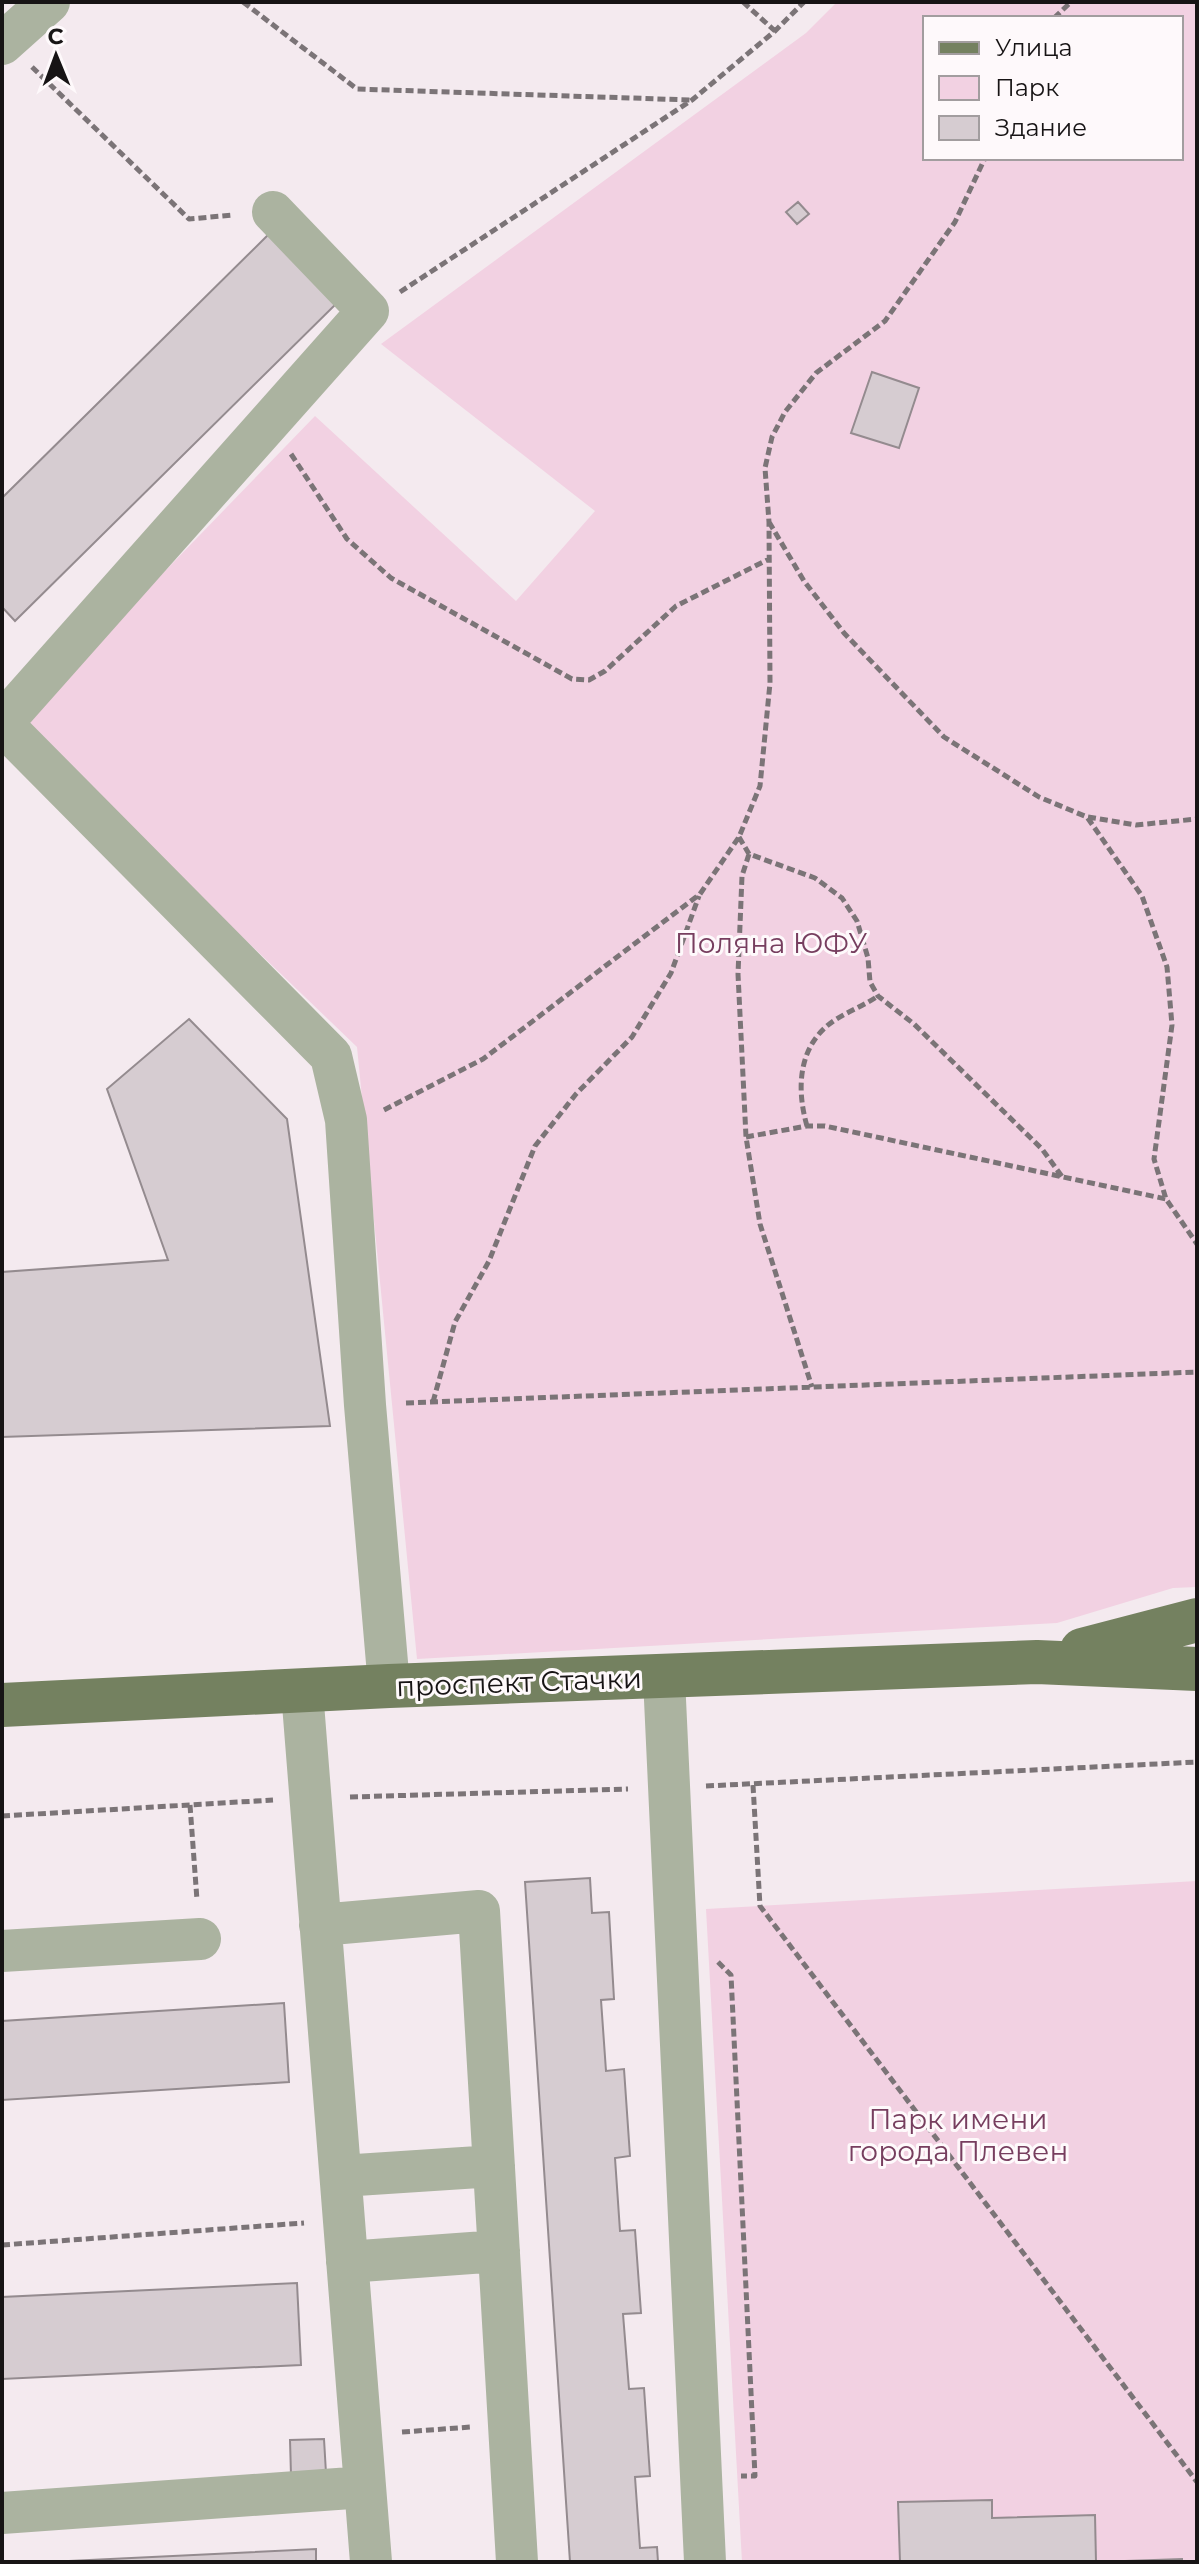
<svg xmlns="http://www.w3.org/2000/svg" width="1199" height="2564" viewBox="0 0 1199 2564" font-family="Montserrat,sans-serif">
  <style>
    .green { fill: #f2d1e2; fill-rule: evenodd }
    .building { fill: #d6ccd1; stroke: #948b8f; stroke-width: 2 }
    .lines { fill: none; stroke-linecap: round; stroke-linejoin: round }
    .path { stroke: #7b7477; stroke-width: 5; stroke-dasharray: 8 4; stroke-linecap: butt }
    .minor { stroke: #abb3a0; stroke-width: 42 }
    .major { stroke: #748160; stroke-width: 44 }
    .labels { text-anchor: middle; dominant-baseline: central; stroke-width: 6; stroke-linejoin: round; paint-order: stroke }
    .park-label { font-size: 28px; fill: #773e5f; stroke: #fef9fb }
    .street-label { font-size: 28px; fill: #171415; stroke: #fef9fb }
  </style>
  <rect width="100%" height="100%" fill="#f4eaef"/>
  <!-- green -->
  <path class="green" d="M837,2H1197V1587L1173,1588L1057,1623L417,1659L357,1047L19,722L315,416L516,601L595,511L381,344L806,33ZM925,18H1181V158H925Z
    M1197,1881V2562H742L706,1909Z"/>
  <!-- building -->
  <path class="building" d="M798,202L809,214L797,224L786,212Z
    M273,230L342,298L15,621L2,607V498Z
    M872,372L919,388L899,448L851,433Z
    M189,1019L287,1119L330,1426L2,1437V1272L168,1260L107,1089Z
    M590,1878L592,1913L609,1912L614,1999L601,2000L606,2071L624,2069L630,2156L615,2158L620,2231L635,2230L641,2313L623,2314L629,2389L644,2388L650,2476L635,2477L640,2548L657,2547L658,2562H570L525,1882Z
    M284,2003L289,2082L2,2100V2021Z
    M297,2283L301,2365L2,2379V2297Z
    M324,2439L326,2473L291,2475L290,2440Z
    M992,2500V2518L1095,2515L1096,2562L1182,2559V2562H900L898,2502Z
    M316,2549V2562H48Z"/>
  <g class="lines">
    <!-- path -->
    <path class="path" d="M243,2L357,89L691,100
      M743,2L775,31
      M1054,18L1071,2
      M32,67L189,219L233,215
      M400,292L692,100L775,31L804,2
      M291,454L347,539L391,578L572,679L589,680L605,671L676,606L769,559
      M769,522L804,581L844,633L944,737L1039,797L1087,817L1142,896L1167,967L1172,1025L1154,1159L1166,1199L1197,1244
      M1088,817L1136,825L1197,819
      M739,837L749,854L815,878L842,898L857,921L868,958L870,982L878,996L914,1024L1042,1149L1063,1178
      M749,854L742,876L738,974L746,1137L760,1224L812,1387
      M384,1110L483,1059L700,894L739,837L760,786L770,683L769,522L765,468L772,437L785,412L816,373L885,321L955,222L985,158
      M807,1126C796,1088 798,1044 835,1020C849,1011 865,1005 878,996
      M746,1137L807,1126H825L1166,1199
      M433,1402L455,1322L489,1261L535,1146L576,1094L632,1037L671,973L699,896
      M406,1403L1197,1372
      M753,1785L760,1906L1197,2482
      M706,1786L1197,1762
      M350,1797L628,1789
      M190,1805L197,1900
      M2,1816L273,1800
      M718,1962L731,1975L755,2476H741
      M2,2245L304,2223
      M402,2432L471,2427"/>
    <!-- minor -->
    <path class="minor" d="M2,44L49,2
      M2,723L368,311L273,212
      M2,724L331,1056L346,1120L365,1405L389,1686
      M664,1678L705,2562
      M302,1691L371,2562
      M320,1925L479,1911L517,2562
      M2,1951L200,1939
      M341,2176L494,2166
      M347,2262L499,2251
      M2,2513L365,2487"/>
    <!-- major -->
    <path class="major" d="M1082,1650L1197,1620
      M2,1705L389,1686L1037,1662L1197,1669"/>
  </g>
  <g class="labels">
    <!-- park labels -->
    <g class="park-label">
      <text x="771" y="943">Поляна ЮФУ</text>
      <text x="958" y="2119">Парк имени<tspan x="958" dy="32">города Плевен</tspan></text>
    </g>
    <!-- street labels -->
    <g class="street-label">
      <text transform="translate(519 1682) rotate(-2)">проспект Стачки</text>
    </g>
  </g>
  <!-- border -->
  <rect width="1199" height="2564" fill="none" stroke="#171415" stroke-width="8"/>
  <!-- legend -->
  <rect x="923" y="16" width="260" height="144" fill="#fef9fb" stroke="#a29d9f" stroke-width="2"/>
  <rect x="939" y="42" width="40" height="12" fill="#748160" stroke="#a29d9f" stroke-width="2"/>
  <text x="995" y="56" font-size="24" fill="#171415">Улица</text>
  <rect x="939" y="76" width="40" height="24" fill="#f2d1e2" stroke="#a29d9f" stroke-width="2"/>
  <text x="995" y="96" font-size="24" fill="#171415">Парк</text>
  <rect x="939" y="116" width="40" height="24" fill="#d6ccd1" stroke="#a29d9f" stroke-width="2"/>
  <text x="995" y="136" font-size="24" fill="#171415">Здание</text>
  <!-- north arrow -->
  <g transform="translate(56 56) rotate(359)" stroke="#fef9fb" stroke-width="6" paint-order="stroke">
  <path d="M0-6L14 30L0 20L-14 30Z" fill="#171415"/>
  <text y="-12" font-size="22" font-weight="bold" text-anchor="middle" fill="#171415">С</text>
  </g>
</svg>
